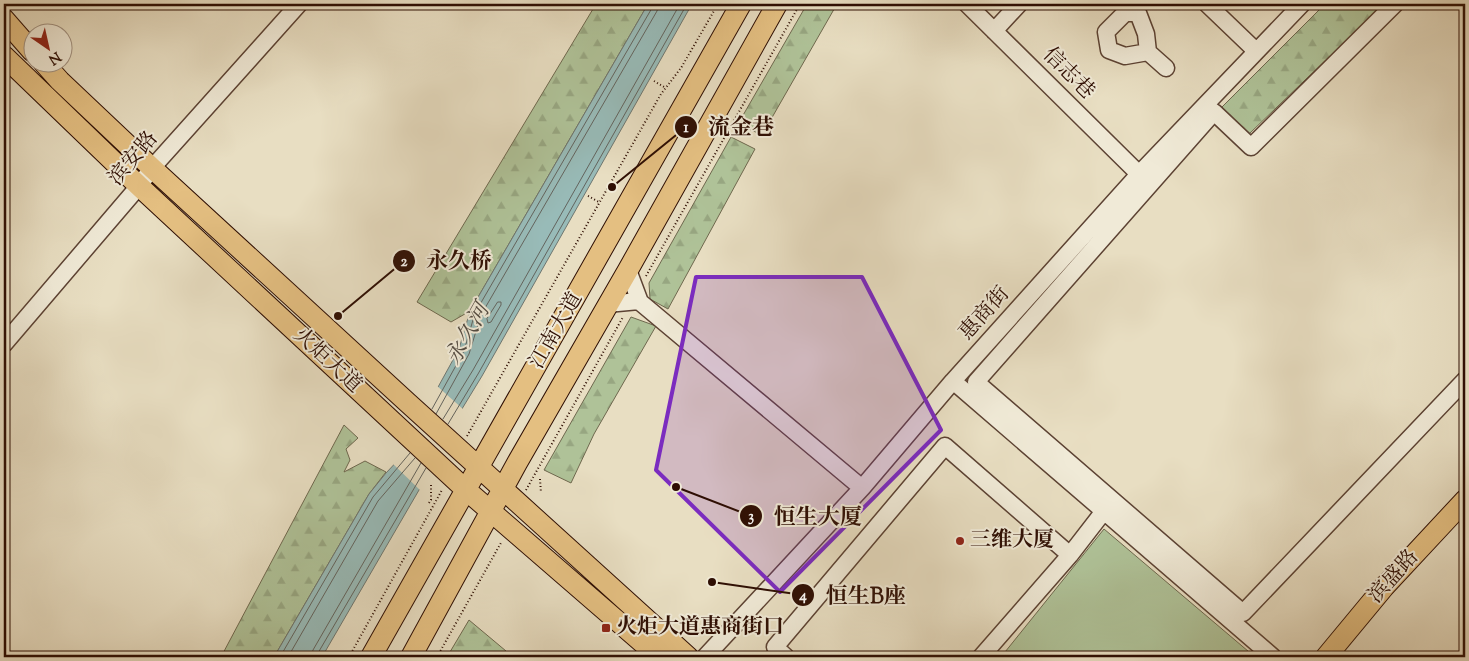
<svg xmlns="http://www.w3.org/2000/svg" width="1469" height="661" viewBox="0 0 1469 661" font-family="'Sorts Mill Goudy','Noto Serif SC',serif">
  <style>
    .green { fill: #afc298; stroke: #6e684e }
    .forest { fill: url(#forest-firs); stroke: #6e684e }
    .water { fill: #98bbb8; stroke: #6e7670 }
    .pier { fill: #e8dec2 }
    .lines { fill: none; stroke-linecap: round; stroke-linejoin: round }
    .shore { stroke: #63645e; stroke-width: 1 }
    .minor-casing { stroke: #5c4233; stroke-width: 19 }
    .major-casing { stroke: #2e0e03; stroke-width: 22 }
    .path { stroke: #2e0e03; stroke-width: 2; stroke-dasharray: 1 2.5; stroke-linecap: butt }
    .minor { stroke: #f0ead7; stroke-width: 16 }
    .major { stroke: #e4bf81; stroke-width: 20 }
    .marked { fill: #7b2cbf; fill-opacity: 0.2; stroke: #7b2cbf; stroke-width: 4; stroke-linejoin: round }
    .poi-dot { fill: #8f2418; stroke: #f0ead7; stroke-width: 2 }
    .labels { text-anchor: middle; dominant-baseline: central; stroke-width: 4; stroke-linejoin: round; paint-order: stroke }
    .street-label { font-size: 21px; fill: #2e0e03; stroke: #f0ead7 }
    .poi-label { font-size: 21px; font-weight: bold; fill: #2e0e03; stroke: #f0ead7; text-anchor: start }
    .water-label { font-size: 22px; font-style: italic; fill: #534b42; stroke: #f0ead7 }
    .leader { fill: none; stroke: #2e0e03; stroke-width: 2 }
    .callout-dot { fill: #2e0e03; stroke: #f0ead7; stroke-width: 2 }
    .mark-label { font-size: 15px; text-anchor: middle; font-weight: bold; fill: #fff }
    .callout-label { font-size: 22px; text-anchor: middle; font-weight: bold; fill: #2e0e03; stroke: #f0ead7; stroke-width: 4; stroke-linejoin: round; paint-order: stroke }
  </style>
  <defs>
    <pattern id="forest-firs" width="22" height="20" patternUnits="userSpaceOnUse" patternTransform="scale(1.25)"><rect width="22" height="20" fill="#afc298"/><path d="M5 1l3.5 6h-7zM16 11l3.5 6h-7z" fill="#97a681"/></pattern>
  </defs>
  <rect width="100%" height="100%" fill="#e8dec2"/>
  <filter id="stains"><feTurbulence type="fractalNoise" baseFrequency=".004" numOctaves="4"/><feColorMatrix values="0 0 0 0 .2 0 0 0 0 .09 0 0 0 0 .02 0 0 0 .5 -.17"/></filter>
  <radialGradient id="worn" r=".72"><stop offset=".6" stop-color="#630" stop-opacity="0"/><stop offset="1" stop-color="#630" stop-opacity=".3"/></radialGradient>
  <!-- green -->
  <path class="green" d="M1104,529L1255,657H1001Z"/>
  <!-- forest -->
  <path class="forest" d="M596,4H648L470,311L451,322L417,302Z
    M807,4H837L762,135L738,124Z
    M1325,4H1384L1249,134L1222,107Z
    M731,137L755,149L668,309L650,299L649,283Z
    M631,317L656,326L594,434L571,483L544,470Z
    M344,425L358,438L346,449L350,460L344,472L365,461L386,472L369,494L274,657H221Z
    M469,620L506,651L502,657H447Z"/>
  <!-- water -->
  <path class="water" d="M648,4H692L482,376L457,417L426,478L322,657H274L369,494L386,473L403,455L432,398L459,349L470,311Z"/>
  <!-- pier -->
  <path class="pier" d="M436,385L464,410L421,491L392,463L401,453Z"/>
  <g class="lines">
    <!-- shore -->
    <path class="shore" d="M498,302H501V305L491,322L488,323L487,319Z
      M432,409L464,351L475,313L652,8V4
      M436,414L469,354L481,315L657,11L659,4
      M443,419L473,370L680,4
      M448,424L478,374L687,4
      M280,657L373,497L410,453
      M288,657L378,501L415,458
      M311,657L313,650L421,463
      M318,657V653L426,468"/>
    <!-- minor casing -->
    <g class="minor-casing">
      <path id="minor" d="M967,4L1139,174
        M1207,4L1256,51
        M1395,4L1251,147L1214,112L976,382L1243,613L1465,380
        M1125,13H1138L1146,34L1148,52L1125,56L1109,50L1106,32Z
        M994,31L1019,4
        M1148,52L1166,68
        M628,270L640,302L862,488
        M607,304L639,301
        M4,344L139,186L152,168L299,4
        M953,381L1273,657
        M705,657L862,488L953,381L1139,174L1302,4
        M786,657L775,647L945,446L1070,555
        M981,657L1070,555L1104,511"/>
    </g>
    <!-- major casing -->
    <g class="major-casing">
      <path id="major" d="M4,19L32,51
        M4,56L139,186L465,489L659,657
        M43,62L60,81L152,168L408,403L688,657
        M371,657L741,4
        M411,657L517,463L628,270L777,4
        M1326,657L1384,587L1465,500"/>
    </g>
    <!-- path -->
    <path class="path" d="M654,81L666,88
      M588,196L599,202
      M646,276L800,4
      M467,436L661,94L681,68L718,4
      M540,479L541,493
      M526,490L623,317
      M429,503L431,500V485
      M349,657L442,490
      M437,657L502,541"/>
    <!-- minor -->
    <use href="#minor" class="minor"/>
    <!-- major -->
    <use href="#major" class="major"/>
  </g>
  <!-- marked area -->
  <path class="marked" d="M696,277H862L941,430L780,592L656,470Z"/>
  <!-- markers -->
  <g class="poi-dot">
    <circle cx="960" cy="541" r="5"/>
    <rect x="601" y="623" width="10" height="10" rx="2.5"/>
  </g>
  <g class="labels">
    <!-- street labels -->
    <g class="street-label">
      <text transform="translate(1068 74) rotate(45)">信志巷</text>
      <text transform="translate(134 159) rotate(-50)">滨安路</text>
      <text transform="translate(985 314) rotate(-48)">惠商街</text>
      <text transform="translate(557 331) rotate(-60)">江南大道</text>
      <text transform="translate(327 361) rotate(43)">火炬大道</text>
      <text transform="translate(1394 577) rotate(-48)">滨盛路</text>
    </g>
    <!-- poi labels -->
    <g class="poi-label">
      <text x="970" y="541">三维大厦</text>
      <text x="616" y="628">火炬大道惠商街口</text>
    </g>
    <!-- water labels -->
    <g class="water-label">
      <text transform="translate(469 335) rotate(-61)">永久河</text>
    </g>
  </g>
  <!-- callouts -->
  <path class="leader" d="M612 187L686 127M338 316L404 261M676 487L751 516M712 582L803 595"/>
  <g class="callout-dot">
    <circle cx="612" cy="187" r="5"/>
    <circle cx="338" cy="316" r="5"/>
    <circle cx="676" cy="487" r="5"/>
    <circle cx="712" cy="582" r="5"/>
    <circle cx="686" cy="127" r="12"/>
    <circle cx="404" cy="261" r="12"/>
    <circle cx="751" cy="516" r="12"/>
    <circle cx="803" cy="595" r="12"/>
  </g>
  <g class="mark-label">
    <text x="686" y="132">1</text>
    <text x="404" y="266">2</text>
    <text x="751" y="521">3</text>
    <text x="803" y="600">4</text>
  </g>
  <g class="callout-label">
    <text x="741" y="134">流金巷</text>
    <text x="459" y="268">永久桥</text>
    <text x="818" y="524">恒生大厦</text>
    <text x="866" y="603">恒生B座</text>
  </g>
  <!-- margin -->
  <rect width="1469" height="661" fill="none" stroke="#e8dec2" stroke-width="20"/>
  <rect x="5" y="5" width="1459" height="651" fill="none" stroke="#2e0e03" stroke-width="2.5"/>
  <rect x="10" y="10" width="1449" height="641" fill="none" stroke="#2e0e03"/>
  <!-- north arrow -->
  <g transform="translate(48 48) rotate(146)"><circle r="24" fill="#f0ead7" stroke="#a29282"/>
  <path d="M0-4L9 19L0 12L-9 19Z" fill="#8f2418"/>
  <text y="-8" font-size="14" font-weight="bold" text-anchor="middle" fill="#2e0e03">N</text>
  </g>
  <rect width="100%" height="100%" filter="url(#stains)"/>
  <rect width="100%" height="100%" fill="url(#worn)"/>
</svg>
